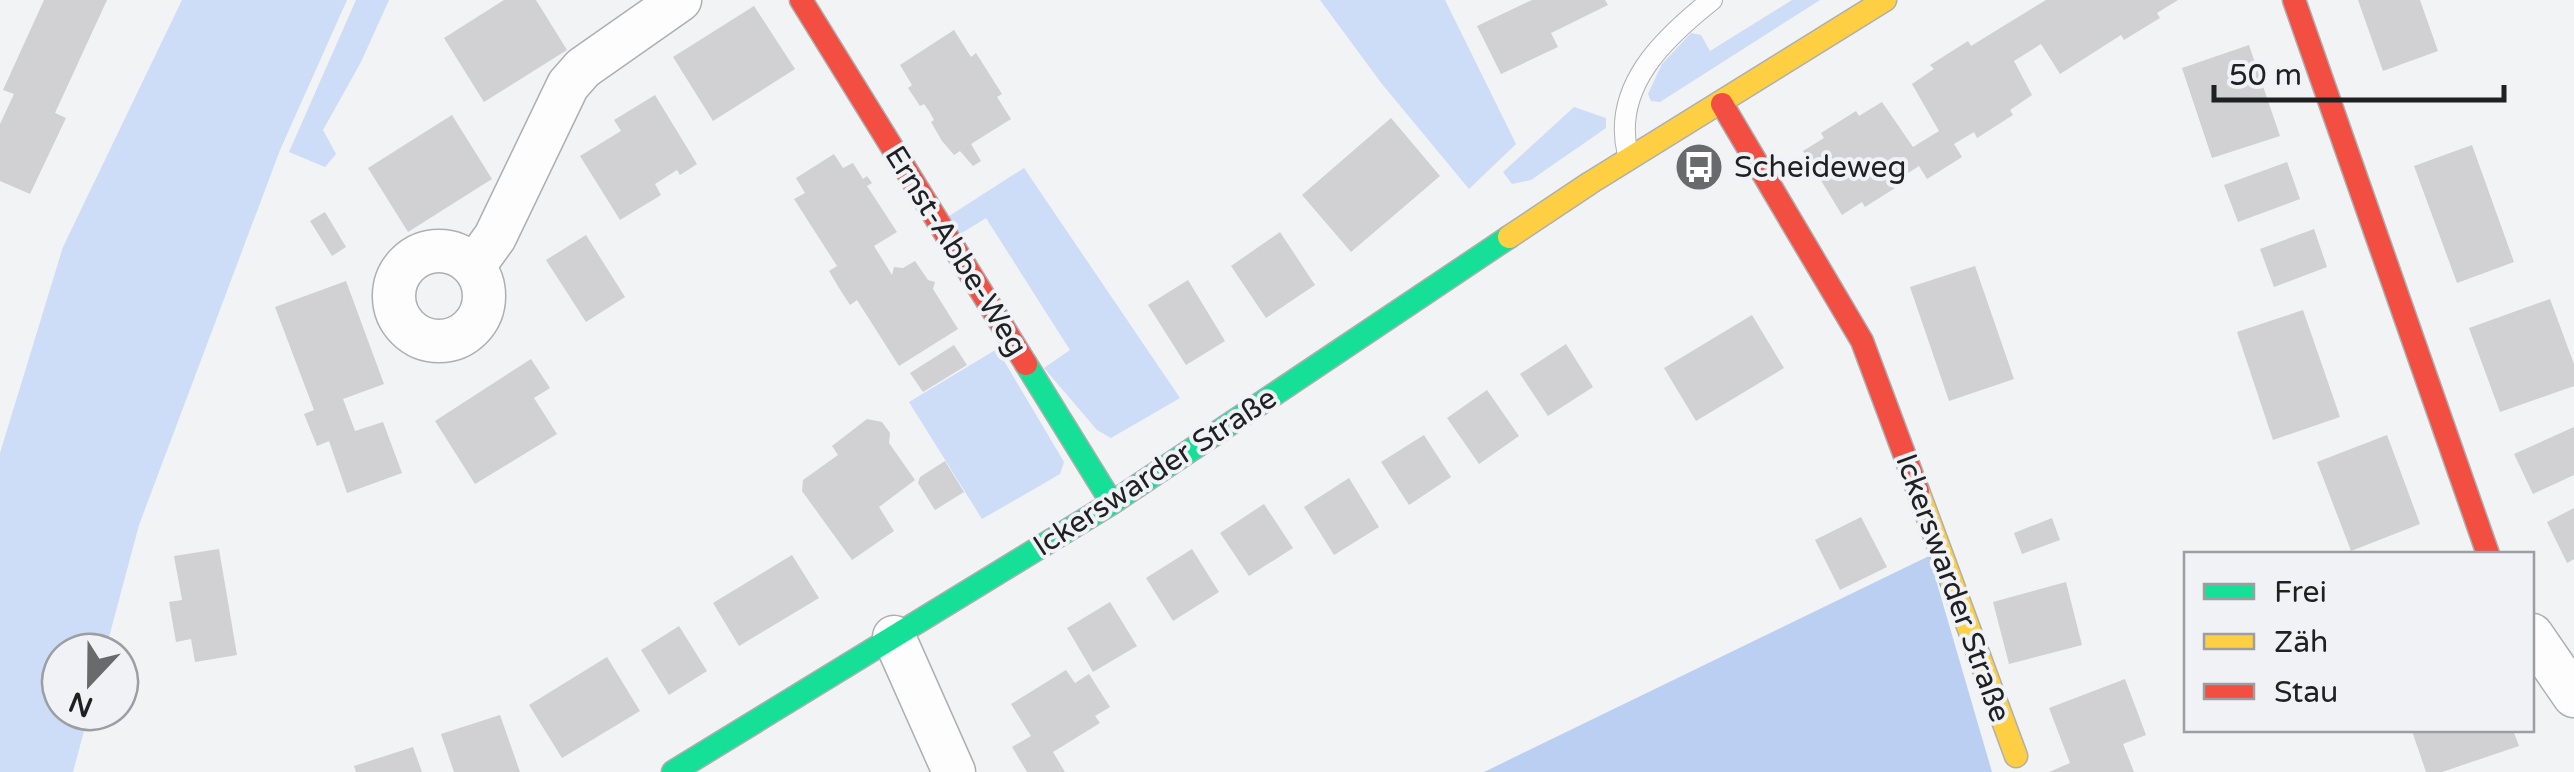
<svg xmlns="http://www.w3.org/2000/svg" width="2574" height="772" viewBox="0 0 2574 772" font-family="'Varela Round',sans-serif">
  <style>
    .green { fill: #cddcf7 }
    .forest { fill: #bbcff2 }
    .building { fill: #d1d0d2 }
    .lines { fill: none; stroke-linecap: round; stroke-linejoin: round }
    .lane-casing { stroke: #adafb0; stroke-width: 22 }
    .street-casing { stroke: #adafb0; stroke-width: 45 }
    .fast-casing { stroke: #adafb0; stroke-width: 25 }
    .slow-casing { stroke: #adafb0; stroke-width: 25 }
    .jam-casing { stroke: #adafb0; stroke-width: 25 }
    .lane { stroke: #fdfdfe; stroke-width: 20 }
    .street { stroke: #fdfdfe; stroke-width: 42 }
    .fast { stroke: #16e098; stroke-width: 22 }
    .slow { stroke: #ffcf43; stroke-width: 22 }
    .jam { stroke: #f24e42; stroke-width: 22 }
    .labels { text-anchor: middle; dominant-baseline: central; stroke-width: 8; stroke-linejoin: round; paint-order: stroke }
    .poi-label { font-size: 30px; fill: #1f2021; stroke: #f0f2f6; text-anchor: start }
    .street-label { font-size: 30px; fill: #1f2021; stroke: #f0f2f6 }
  </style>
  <rect width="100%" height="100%" fill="#f1f3f5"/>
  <!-- green -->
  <path class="green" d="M182,0H347L280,150L139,525L105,652H60V712H89L73,772H0V453L63,247Z
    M356,0H389L361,62L323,130L336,154L325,167L289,152Z
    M1320,0H1445L1516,144L1469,189L1382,84Z
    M1792,0H1820L1660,102L1651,101L1648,94L1662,64L1691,33L1701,35L1710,51Z
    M1574,107L1606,118V128L1531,180L1512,184L1503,172Z
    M1024,168L1180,398L1111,438L1097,430L1044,368L1070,350L986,218L960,234L946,218Z
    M997,349L1064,462L1060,474L982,519L909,402Z"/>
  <!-- forest -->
  <path class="forest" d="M1929,556L1992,772H1484Z"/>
  <!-- building -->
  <path class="building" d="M44,0H107L55,113L66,118L30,194L0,181V124L14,94L3,90Z
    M504,0H536L567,50L484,102L444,38Z
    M1532,0H1605L1608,5L1551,33L1558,47L1501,74L1477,26Z
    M2046,0H2178L2157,13L2160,18L2124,40L2121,35L2060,74L2041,44L2014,61L2032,95L2010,110L2013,115L1977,138L1974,132L1954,144L1962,157L1927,179L1919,166L1899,179L1903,183L1865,207L1862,202L1842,215L1803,151L1824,138L1821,133L1856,111L1859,116L1882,102L1913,147L1939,131L1912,84L1934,69L1930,65L1968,41L1971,46Z
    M2358,0H2420L2438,51L2383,71Z
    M754,6L795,69L713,121L673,57Z
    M954,30L971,57L976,53L1002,94L997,97L1011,119L971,144L981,161L973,166L960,151L954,155L942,141L931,122L934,120L929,111L924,104L920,106L908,88L912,85L900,65Z
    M2249,45L2280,136L2212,158L2182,68Z
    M655,95L697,164L680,175L677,170L655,184L661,195L620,220L580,156L621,131L614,120Z
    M452,115L492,179L408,232L368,168Z
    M1391,118L1440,176L1351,252L1302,195Z
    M2472,145L2514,262L2457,283L2414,166Z
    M834,154L843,168L853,163L863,179L867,176L872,183L867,186L897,232L874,246L892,275L894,267L903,268L915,261L928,280L935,282L933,289L958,329L899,366L857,300L850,305L839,288L829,271L837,266L794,199L805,193L796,178Z
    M2287,162L2300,199L2238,222L2224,185Z
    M325,212L346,247L332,256L310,221Z
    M2314,229L2327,267L2274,287L2260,249Z
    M1280,232L1315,285L1266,318L1231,266Z
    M586,235L625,297L586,322L546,260Z
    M1975,266L2014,379L1949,401L1910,287Z
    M1188,280L1225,341L1186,365L1148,305Z
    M346,281L384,384L343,399L355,431L383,422L402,473L347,493L329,441L317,446L304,414L314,410L275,307Z
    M2550,299L2574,364V386L2500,412L2469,328Z
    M2303,310L2340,417L2273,440L2237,332Z
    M1752,315L1784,368L1696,421L1664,368Z
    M1566,344L1593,387L1548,416L1520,374Z
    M954,345L967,365L923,392L910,373Z
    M531,359L550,388L534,398L557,434L475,484L435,421Z
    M1487,390L1519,436L1479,464L1447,418Z
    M867,419L882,422L890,433L889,443L915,480L879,507L894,531L852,560L802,491L803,480L838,455L832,446Z
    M2574,427V475L2533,494L2514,454Z
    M1424,435L1451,477L1409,505L1381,462Z
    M2387,435L2420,524L2351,551L2317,462Z
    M945,461L964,492L935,510L918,483L920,477Z
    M1349,478L1379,527L1334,555L1304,507Z
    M1264,504L1293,548L1249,576L1220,533Z
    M2574,508V559L2567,563L2547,522Z
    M1861,517L1887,567L1840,590L1815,540Z
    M2052,518L2060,540L2022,554L2014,533Z
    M219,549L237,655L195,662L191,639L176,642L169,602L182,600L174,556Z
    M1192,549L1219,592L1173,621L1146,578Z
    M792,555L819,598L739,646L713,603Z
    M2066,582L2082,645L2009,664L1993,602Z
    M1110,602L1137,646L1093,672L1067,628Z
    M679,626L707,671L669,695L641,650Z
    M607,657L640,711L562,758L529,705Z
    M1066,670L1075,683L1089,674L1110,707L1095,716L1100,723L1053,752L1065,772H1027L1012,747L1031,736L1011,704Z
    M2125,679L2146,735L2123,744L2134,772H2049L2070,763L2049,708Z
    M500,715L520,772H454L441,734Z
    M2417,730H2513L2519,746L2442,772H2426L2412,731Z
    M413,747L422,772H356L354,766Z"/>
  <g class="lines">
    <!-- lane casing -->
    <g class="lane-casing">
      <path id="lane" d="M1628,155C1611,87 1664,38 1712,0"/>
    </g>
    <!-- street casing -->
    <g class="street-casing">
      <path id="street" d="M394 296a45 45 0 1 1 90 0a45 45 0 1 1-90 0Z
        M474,266L495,237L568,85L583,68L680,0
        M2532,635L2574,696
        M894,637L954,772"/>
    </g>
    <!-- fast casing -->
    <g class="fast-casing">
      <path id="fast" d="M1026,364L1112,503
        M673,772L1112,503L1509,237"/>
    </g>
    <!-- slow casing -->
    <g class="slow-casing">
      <path id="slow" d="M1509,237L1590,183L1885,0
        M1918,491L2016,756"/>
    </g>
    <!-- jam casing -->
    <g class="jam-casing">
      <path id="jam" d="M801,0L1026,364
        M2294,0L2488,554
        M1722,104L1862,341L1918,491"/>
    </g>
    <!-- lane -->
    <use href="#lane" class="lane"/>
    <!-- street -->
    <use href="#street" class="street"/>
    <!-- fast -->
    <use href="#fast" class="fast"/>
    <!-- slow -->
    <use href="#slow" class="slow"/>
    <!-- jam -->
    <use href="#jam" class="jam"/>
  </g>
  <!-- icons -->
  <defs>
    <g id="bus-disc" transform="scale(2.5)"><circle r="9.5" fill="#686a6b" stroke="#f0f2f6"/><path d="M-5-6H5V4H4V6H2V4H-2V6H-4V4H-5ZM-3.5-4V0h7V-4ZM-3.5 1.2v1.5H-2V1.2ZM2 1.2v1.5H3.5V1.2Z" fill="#fff"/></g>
  </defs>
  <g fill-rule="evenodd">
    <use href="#bus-disc" x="1699" y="167"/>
  </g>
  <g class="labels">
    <!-- poi labels -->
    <g class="poi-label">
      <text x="1734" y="167">Scheideweg</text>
    </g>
    <!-- street labels -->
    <g class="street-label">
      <text transform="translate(956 251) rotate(58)">Ernst-Abbe-Weg</text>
      <text transform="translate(1155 472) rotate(-33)">Ickerswarder Straße</text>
      <text transform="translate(1953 588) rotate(70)">Ickerswarder Straße</text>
    </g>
  </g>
  <!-- legend -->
  <rect x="2184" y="552" width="350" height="180" fill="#f0f2f6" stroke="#9c9ea1" stroke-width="2.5"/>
  <rect x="2204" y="584" width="50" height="15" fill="#16e098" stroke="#9c9ea1" stroke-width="2.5"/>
  <text x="2274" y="602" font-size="30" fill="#1f2021">Frei</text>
  <rect x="2204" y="634" width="50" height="15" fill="#ffcf43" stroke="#9c9ea1" stroke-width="2.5"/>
  <text x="2274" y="652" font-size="30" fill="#1f2021">Zäh</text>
  <rect x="2204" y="684" width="50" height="15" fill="#f24e42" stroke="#9c9ea1" stroke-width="2.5"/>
  <text x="2274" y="702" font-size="30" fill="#1f2021">Stau</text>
  <!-- north arrow -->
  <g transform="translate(90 682) rotate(202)"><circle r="48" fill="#f0f2f6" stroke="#9c9ea1" stroke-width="2.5"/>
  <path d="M0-8L18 38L0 25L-18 38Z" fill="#686a6b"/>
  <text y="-15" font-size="28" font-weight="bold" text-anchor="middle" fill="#1f2021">N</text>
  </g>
  <!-- scale -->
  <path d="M2214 85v15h290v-15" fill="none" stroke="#1f2021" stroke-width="5"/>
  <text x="2229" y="85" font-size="30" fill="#1f2021" stroke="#f0f2f6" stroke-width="8" paint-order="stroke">50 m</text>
</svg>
